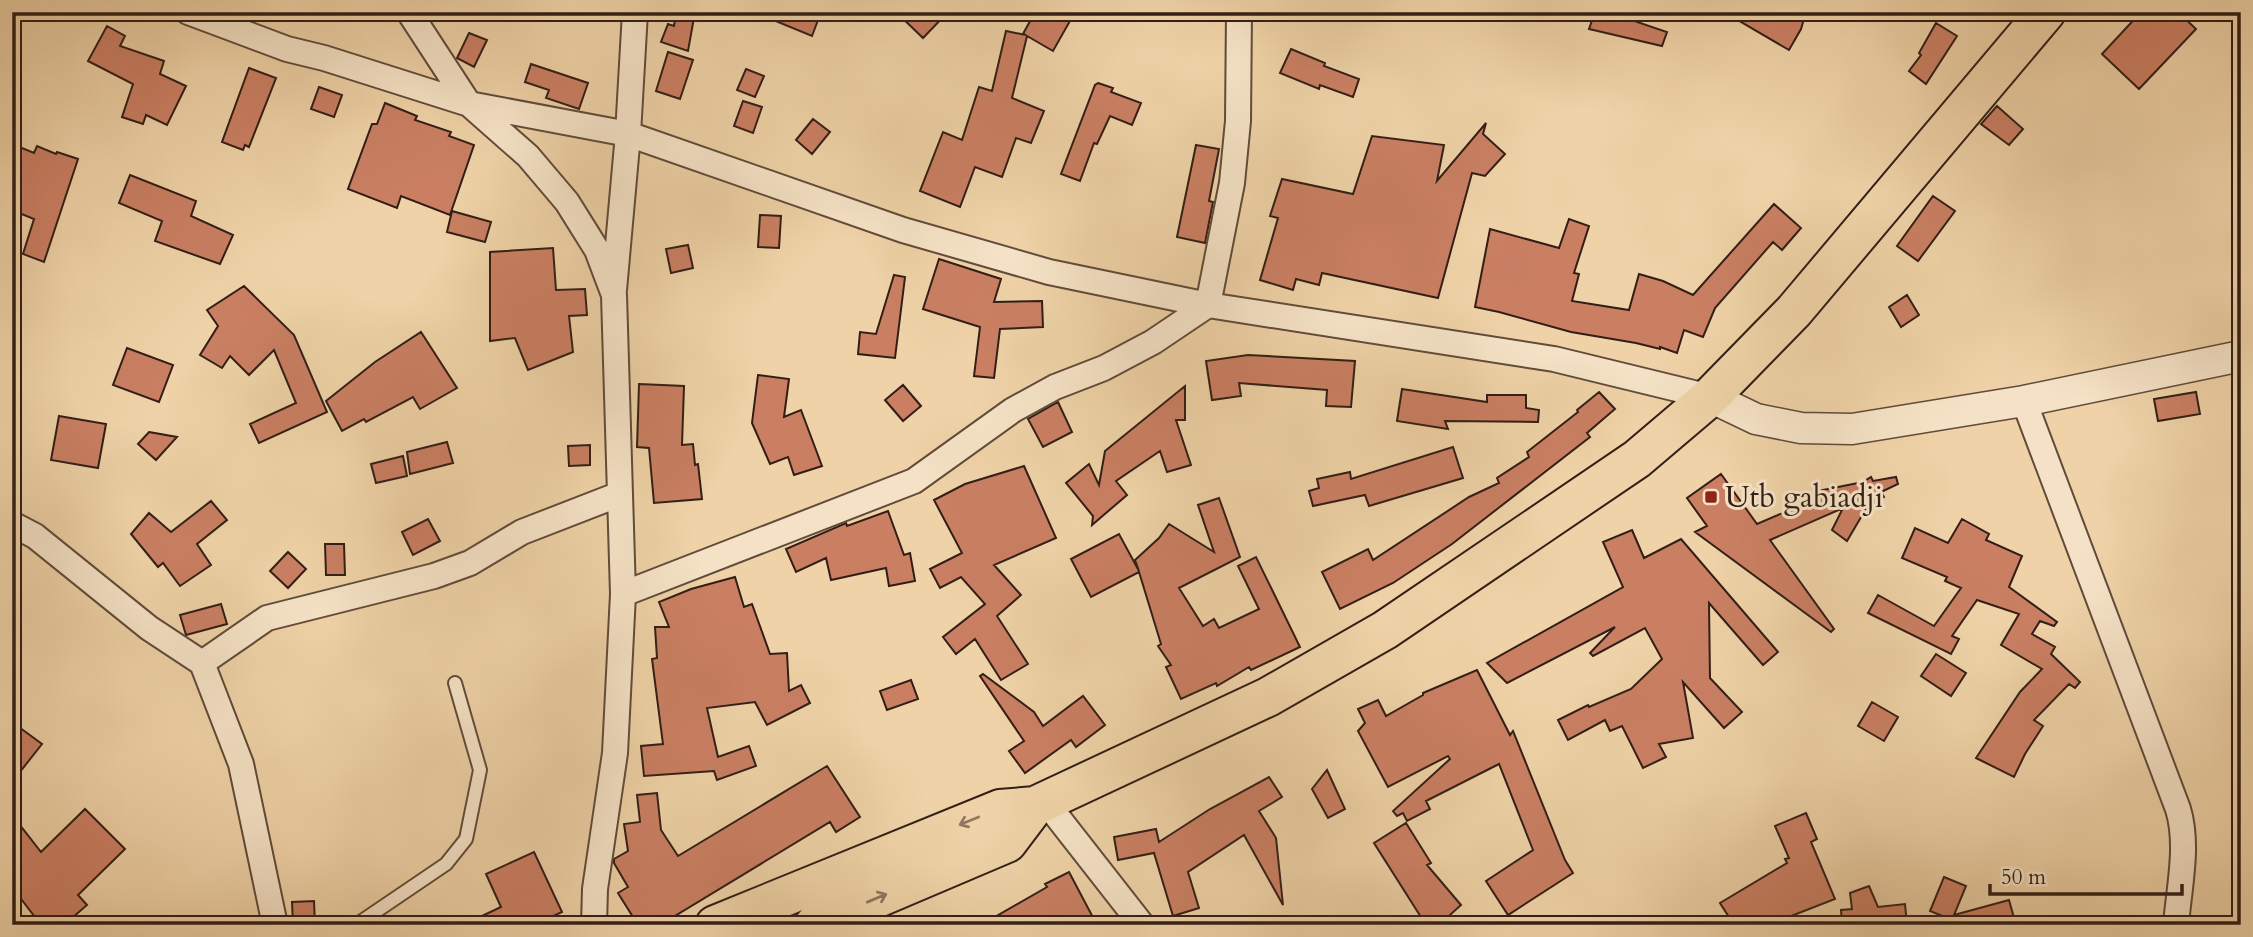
<svg xmlns="http://www.w3.org/2000/svg" width="2253" height="937" viewBox="0 0 2253 937" font-family="Cardo,serif">
  <style>
    .building { fill: #ca7f63; stroke: #321e16; stroke-width: 2 }
    .lines { fill: none; stroke-linecap: round; stroke-linejoin: round }
    .service-casing { stroke: #614b3a; stroke-width: 16 }
    .minor-casing { stroke: #614b3a; stroke-width: 28 }
    .tertiary-casing { stroke: #614b3a; stroke-width: 33 }
    .primary-casing { stroke: #321e16; stroke-width: 42 }
    .service { stroke: #f5e2c6; stroke-width: 12 }
    .minor { stroke: #f5e2c6; stroke-width: 24 }
    .tertiary { stroke: #f5e2c6; stroke-width: 30 }
    .primary { stroke: #efd2a7; stroke-width: 38 }
    .oneway { stroke: #90785e }
    .poi-dot { fill: #8f2418; stroke: #f5e2c6; stroke-width: 2.5 }
    .labels { text-anchor: middle; dominant-baseline: central; stroke-width: 6; stroke-linejoin: round; paint-order: stroke }
    .poi-label { font-size: 30px; fill: #321e16; stroke: #f5e2c6; text-anchor: start }
  </style>
  <rect width="100%" height="100%" fill="#efd2a7"/>
  <filter id="stains"><feTurbulence type="fractalNoise" baseFrequency=".00286" numOctaves="4"/><feColorMatrix values="0 0 0 0 .2 0 0 0 0 .09 0 0 0 0 .02 0 0 0 .5 -.17"/></filter>
  <radialGradient id="worn" r=".72"><stop offset=".6" stop-color="#630" stop-opacity="0"/><stop offset="1" stop-color="#630" stop-opacity=".3"/></radialGradient>
  <!-- building -->
  <path class="building" d="M676,12H695L688,51L661,42L668,24L674,26Z
    M754,12H821L812,36Z
    M896,12H948L923,38Z
    M1035,12H1075L1053,51L1027,36L1012,98L1044,111L1031,143L1016,138L1002,177L975,167L960,207L920,191L943,132L962,140L979,87L992,91L1006,31L1026,35L1023,34Z
    M1595,12H1608L1667,32L1662,46L1589,29Z
    M1724,12H1806L1801,29L1789,50Z
    M2141,12H2178L2196,29L2139,89L2102,54Z
    M1936,23L1957,36L1926,84L1909,71L1921,55L1919,53Z
    M107,26L125,36L120,46L164,61L160,74L186,86L167,125L146,115L143,124L122,117L133,84L88,61Z
    M469,33L487,40L474,67L457,58Z
    M1291,49L1325,63L1324,66L1359,79L1353,97L1320,85L1319,89L1280,73Z
    M668,52L693,60L680,99L656,91Z
    M531,64L588,83L579,109L546,98L549,90L525,82Z
    M249,68L276,78L249,147L245,145L243,150L222,142Z
    M746,69L764,76L755,97L737,90Z
    M1098,83L1113,88L1111,92L1141,103L1132,125L1110,116L1097,144L1094,143L1080,181L1061,174L1095,85Z
    M319,87L342,95L334,117L311,109Z
    M743,101L762,107L753,133L734,126Z
    M385,103L417,116L415,120L451,132L449,136L474,145L450,215L401,196L397,208L348,189L372,124H377Z
    M1997,106L2023,129L2009,145L1981,124Z
    M813,119L830,132L812,154L796,140Z
    M1486,123L1483,134L1505,154L1485,176L1472,173L1438,298L1322,273L1319,285L1296,279L1293,290L1260,280L1278,218L1270,216L1282,179L1353,194L1372,136L1444,145L1437,181Z
    M12,144L34,153L37,146L56,154L57,152L78,159L44,262L23,254L34,219L12,210Z
    M1196,145L1219,149L1209,201L1213,202L1205,243L1177,237Z
    M130,175L196,201L191,216L233,235L220,264L155,241L162,221L119,203Z
    M1933,196L1955,211L1918,261L1897,246Z
    M1774,204L1801,228L1782,250L1773,242L1715,308L1703,337L1684,330L1677,353L1660,347V349L1636,343L1571,332L1499,312L1475,307L1490,229L1559,248L1569,219L1589,226L1574,273L1579,274L1572,301L1629,310L1639,274L1663,281L1693,295Z
    M452,211L491,222L485,242L447,232Z
    M760,215L781,216L779,248L758,247Z
    M688,245L693,268L671,273L666,249Z
    M553,248L556,290L585,289L587,315L569,316L573,352L528,370L515,338L490,341V252Z
    M939,259L1001,279L994,302L1042,301L1043,327L1000,329L994,378L974,376L980,327L923,309Z
    M894,275L905,277L895,358L858,354L860,332L876,334Z
    M244,286L294,335L327,412L259,443L250,424L296,403L274,350L249,375L230,356L222,368L200,355L218,326L207,310Z
    M1907,295L1919,315L1901,327L1889,307Z
    M421,332L457,388L420,409L413,397L366,422L364,419L342,431L326,401L375,362Z
    M127,348L173,365L159,402L113,385Z
    M1248,355L1355,361L1351,407L1326,406L1327,390L1239,383L1241,396L1212,400L1206,361Z
    M758,375L789,379L784,417L801,410L822,466L794,475L788,457L770,464L752,423Z
    M639,384L684,386L682,445L693,444L695,465L698,464L702,499L654,503L649,448L637,447Z
    M903,385L921,406L903,421L885,400Z
    M1185,386V420H1176L1191,465L1167,472L1160,451L1116,481L1127,495L1092,525L1093,516L1066,483L1089,464L1099,485L1105,451Z
    M1402,389L1487,402V395H1526V408L1539,410L1538,422L1445,421L1448,429L1397,421Z
    M1599,392L1615,409L1587,433L1590,437L1452,544L1393,583L1340,609L1322,572L1368,549L1373,560L1469,497L1499,483L1497,478L1529,457L1527,452L1578,412L1577,410Z
    M2196,392L2200,414L2158,421L2154,399Z
    M1058,402L1072,432L1043,447L1028,419Z
    M59,416L106,424L98,468L51,460Z
    M149,432L177,437L156,460L138,444Z
    M447,442L453,463L410,474L407,452Z
    M590,445V465L569,466L568,446Z
    M1453,447L1463,478L1369,506L1365,495L1313,506L1309,491L1319,488L1317,479L1350,472L1351,479Z
    M403,456L407,476L376,483L371,464Z
    M1024,466L1056,538L994,565L1021,595L997,616L1028,664L1001,680L975,639L956,654L943,637L985,604L961,577L940,588L930,569L962,553L934,500L965,484Z
    M1721,474L1757,524L1820,497L1818,491L1863,482L1871,477L1873,481L1896,477L1898,484L1881,492L1884,497L1867,507L1847,541L1832,530L1843,508L1770,540L1834,629L1831,632L1695,532L1707,526L1687,498Z
    M1219,498L1240,557L1179,588L1203,626L1214,619L1219,628L1259,609L1238,566L1256,557L1300,647L1251,670L1249,667L1217,686L1216,683L1181,699L1166,667L1171,665L1158,646L1161,644L1139,572L1091,597L1071,559L1119,534L1139,571L1135,560L1159,538L1169,524L1214,552L1198,505Z
    M211,501L227,520L197,544L211,565L180,586L163,563L158,567L131,534L149,513L171,532Z
    M888,511L904,555L910,553L915,581L889,586L886,568L831,580L826,558L796,572L786,549L846,523L847,526Z
    M428,519L440,541L413,555L402,532Z
    M1962,519L1989,534L1986,540L2022,556L2009,587L2057,622L2054,626L2040,621L2032,634L2055,647L2051,654L2080,682L2075,688L2069,684L2034,720L2043,726L2025,754L2014,777L1976,758L2020,692L2042,669L2001,645L2019,614L1977,600L1952,636L1959,639L1951,654L1868,613L1878,595L1934,626L1961,588L1945,581L1947,577L1902,558L1915,528L1948,543Z
    M1632,530L1644,558L1681,539L1778,652L1763,665L1709,603L1710,678L1742,712L1724,728L1683,682L1693,738L1659,744L1666,757L1643,768L1622,726L1610,731L1605,720L1568,740L1558,720L1588,705L1589,707L1631,689L1662,659L1645,628L1593,656L1590,653L1615,627L1507,683L1487,663L1623,587L1603,542Z
    M325,544H344L345,575H326Z
    M288,552L306,569L288,588L270,571Z
    M735,577L744,607L752,604L770,654L787,653L789,691L801,685L810,703L767,725L755,702L707,708L718,757L749,746L756,766L717,780L714,771L644,776L641,746L663,744L652,659L657,658L655,627H669L659,602L691,589Z
    M221,604L227,624L186,635L180,615Z
    M1936,654L1966,673L1951,696L1921,676Z
    M1477,670L1510,735L1513,731L1565,860L1573,873L1508,915L1486,881L1533,850L1499,764L1426,801L1430,809L1407,821L1403,813L1397,816L1393,811L1450,759L1448,756L1388,787L1358,731L1365,723L1358,709L1378,700L1386,716L1423,695V693Z
    M983,674L1034,712L1043,726L1083,696L1105,725L1076,747L1071,740L1025,773L1009,751L1024,741L980,676Z
    M911,680L918,699L887,710L880,691Z
    M1872,702L1898,717L1884,741L1858,726Z
    M12,722L42,744L12,782Z
    M827,766L860,817L836,832L830,822L660,925H638L618,893L628,887L614,863V859L628,851L624,824L640,822L637,795L657,793L661,830L678,856Z
    M1327,770L1345,809L1328,818L1312,789Z
    M1269,777L1282,797L1259,811L1276,838L1283,905L1244,835L1188,872L1199,908L1173,916L1154,853L1118,860L1114,837L1156,829L1159,842L1210,809Z
    M85,809L125,849L78,895L87,905L64,925H41L12,887V815L41,852Z
    M1806,813L1817,839L1811,842L1835,899L1781,920L1782,925H1734L1720,903L1787,863L1785,859L1789,858L1775,826Z
    M1406,823L1431,863L1427,865L1461,905L1439,925H1426L1374,843Z
    M534,852L562,912L534,925H463L501,907L486,874Z
    M1069,872L1097,925H981L1047,887L1045,884Z
    M1944,877L1966,886L1954,915L2009,900L2016,925H1943L1942,918L1945,917L1930,911Z
    M1869,886L1878,907L1905,904L1907,925H1842L1841,910L1852,909L1850,893Z
    M314,901L315,925H293L292,902Z"/>
  <g class="lines">
    <!-- service casing -->
    <g class="service-casing">
      <path id="service" d="M356,925L446,864L466,839L480,770L455,683"/>
    </g>
    <!-- minor casing -->
    <g class="minor-casing">
      <path id="minor" d="M188,12L287,49L324,58L469,104L528,156L567,202L597,250L614,295L623,594L615,753L595,889L594,925
        M409,12L469,104L628,134L903,230L1049,272L1208,305L1232,183L1238,121L1239,12
        M614,290L628,134L635,12
        M2024,401L2178,809C2189,845 2179,887 2176,925
        M12,524L35,536L149,628L202,663L241,764L275,925
        M623,594L914,481L1013,410L1055,387L1104,368L1153,342L1208,305L1554,359L1710,397
        M202,663L267,618L434,576L470,563L522,532L620,494
        M1045,801L1142,925"/>
    </g>
    <!-- tertiary casing -->
    <g class="tertiary-casing">
      <path id="tertiary" d="M1710,397L1756,419L1801,428L1852,429L2024,401L2241,356"/>
    </g>
    <!-- primary casing -->
    <g class="primary-casing">
      <path id="primary" d="M715,925L1000,809L1035,806L1268,697L1385,630L1637,459L1710,397L1794,311L2046,12
        M814,925L1007,843L1035,806"/>
    </g>
    <!-- service -->
    <use href="#service" class="service"/>
    <!-- minor -->
    <use href="#minor" class="minor"/>
    <!-- tertiary -->
    <use href="#tertiary" class="tertiary"/>
    <!-- primary -->
    <use href="#primary" class="primary"/>
  </g>
  <!-- one-way arrows -->
  <defs><path id="oneway-shaft" d="M-6 0H5M1.5-3L5.5 0L1.5 3" fill="none" stroke-width="1.6" stroke-linecap="round" stroke-linejoin="round" transform="scale(1.75)"/></defs>
  <g class="oneway">
    <use href="#oneway-shaft" transform="translate(969 821) rotate(158)"/>
    <use href="#oneway-shaft" transform="translate(877 898) rotate(-23)"/>
  </g>
  <!-- markers -->
  <rect class="poi-dot" x="1704" y="490" width="14" height="14" rx="3.5"/>
  <g class="labels">
    <!-- poi labels -->
    <g class="poi-label">
      <text x="1725" y="497">Utb gabiadji</text>
    </g>
  </g>
  <!-- margin -->
  <rect width="2253" height="937" fill="none" stroke="#efd2a7" stroke-width="42"/>
  <rect x="14" y="14" width="2225" height="909" fill="none" stroke="#321e16" stroke-width="3.5"/>
  <rect x="21" y="21" width="2211" height="895" fill="none" stroke="#321e16" stroke-width="2"/>
  <!-- scale -->
  <path d="M1990 884v10h192v-10" fill="none" stroke="#321e16" stroke-width="3.5"/>
  <text x="2001" y="884" font-size="21" fill="#321e16" stroke="#f5e2c6" stroke-width="5" paint-order="stroke">50 m</text>
  <rect width="100%" height="100%" filter="url(#stains)"/>
  <rect width="100%" height="100%" fill="url(#worn)"/>
</svg>
